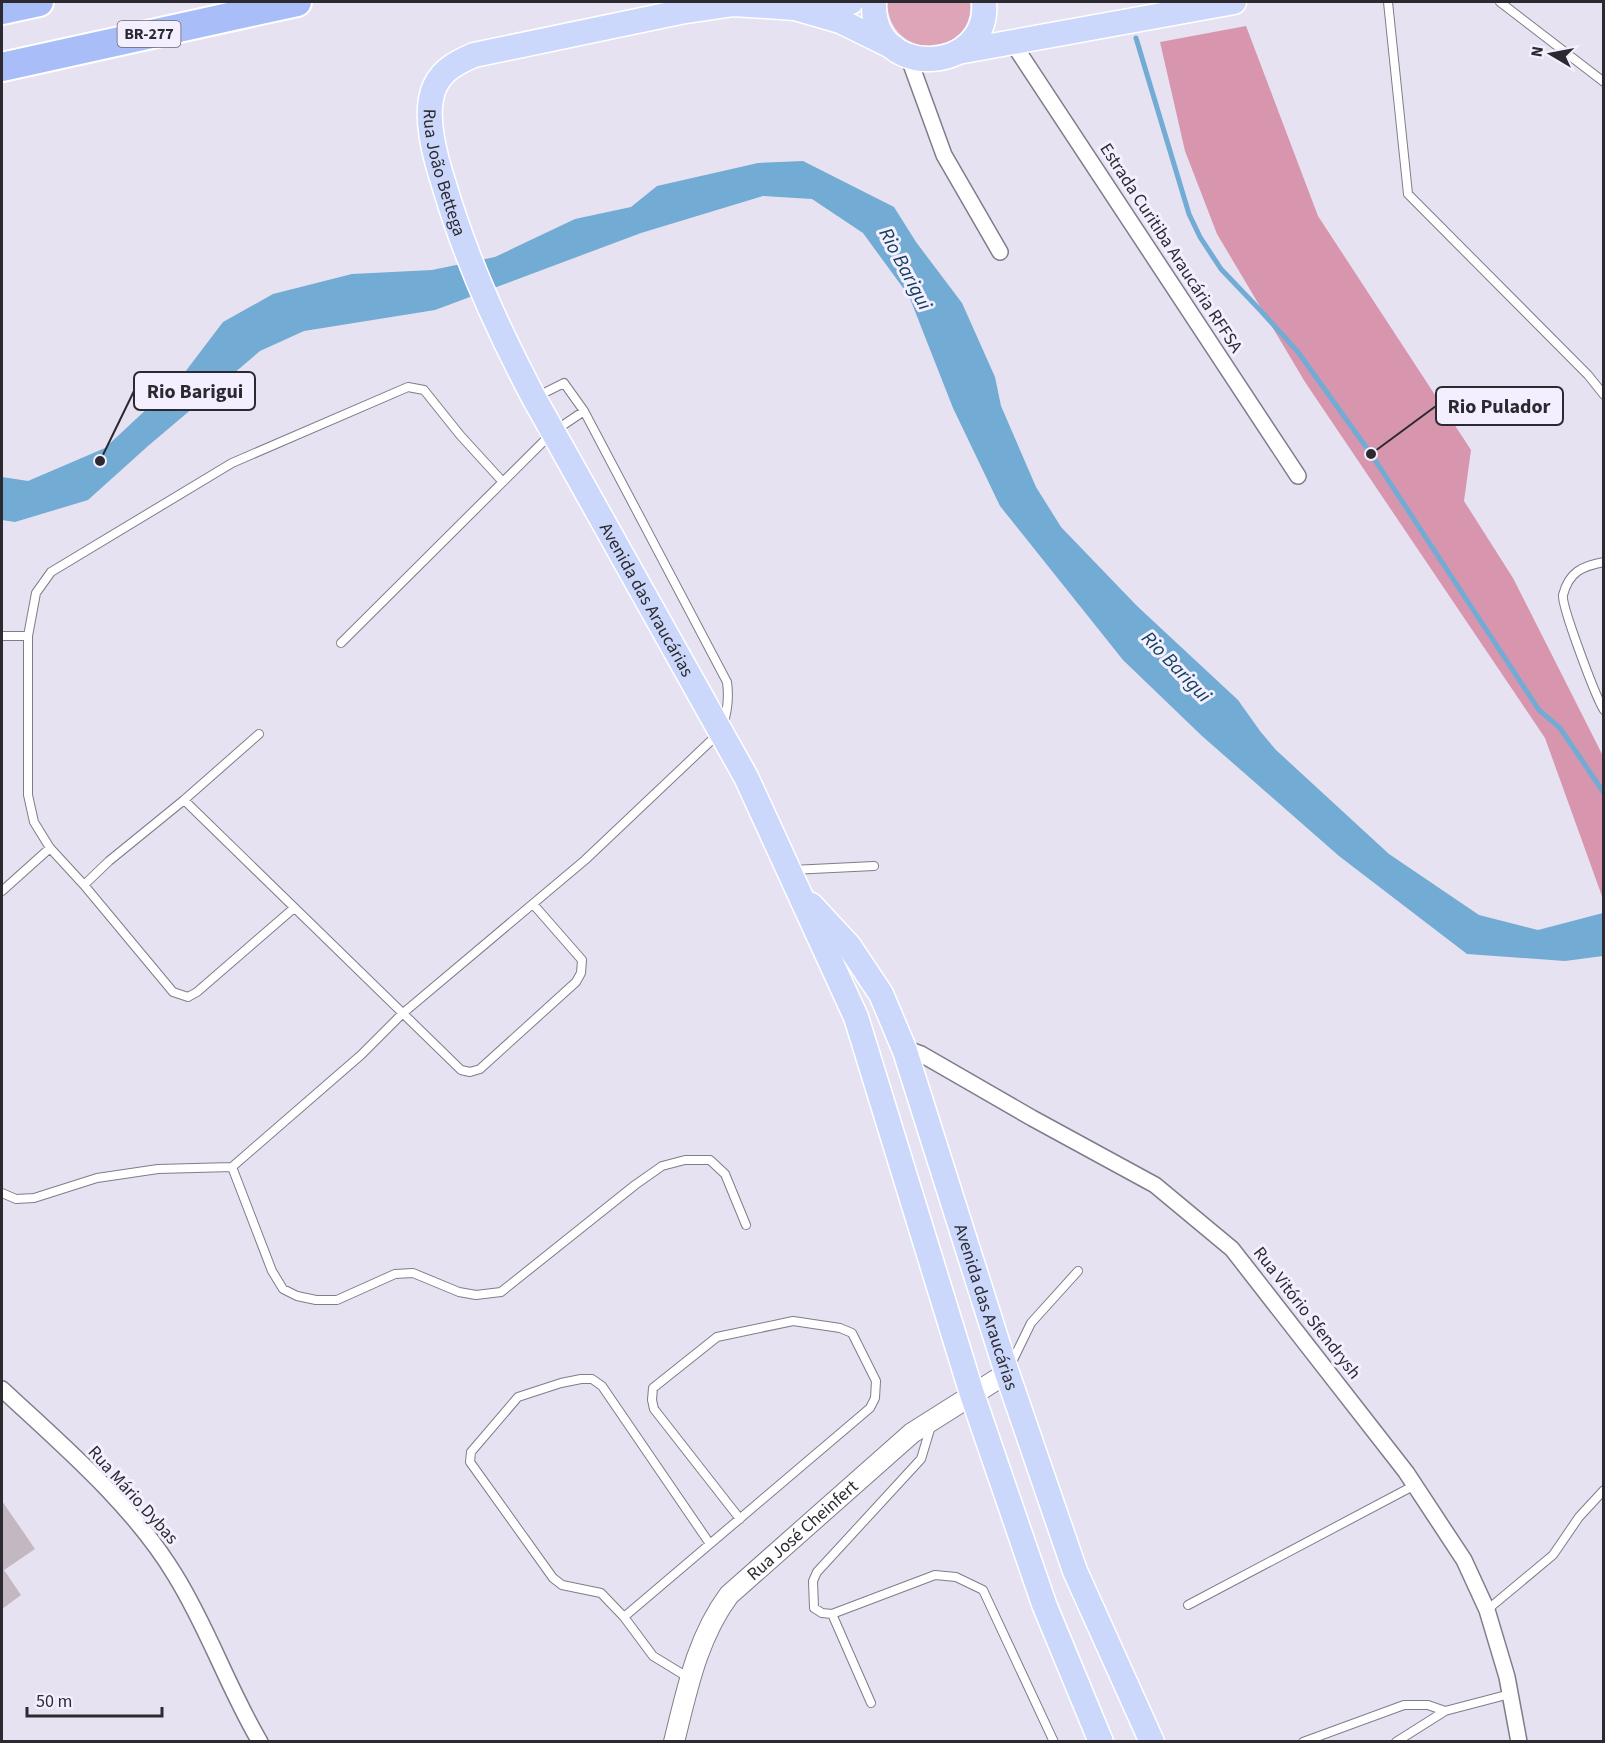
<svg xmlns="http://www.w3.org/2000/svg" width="1605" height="1743" viewBox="0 0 1605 1743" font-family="'Source Sans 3',sans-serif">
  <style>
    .green { fill: #dea4b8 }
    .forest { fill: #d896ae }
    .water { fill: #72abd4 }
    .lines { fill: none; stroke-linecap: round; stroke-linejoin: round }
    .stream { stroke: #72abd4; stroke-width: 5 }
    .building { fill: #c3b7c2 }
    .service-casing { stroke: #807c89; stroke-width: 10 }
    .minor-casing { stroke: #807c89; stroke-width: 18 }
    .tertiary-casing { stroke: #807c89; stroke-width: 22 }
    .primary-casing { stroke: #fff; stroke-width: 27 }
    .motorway-casing { stroke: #fff; stroke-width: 32 }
    .service { stroke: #fff; stroke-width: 8 }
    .minor { stroke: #fff; stroke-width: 15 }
    .tertiary { stroke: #fff; stroke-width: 20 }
    .primary { stroke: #cbd8fb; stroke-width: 24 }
    .motorway { stroke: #a9bef8; stroke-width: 28 }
    .labels { text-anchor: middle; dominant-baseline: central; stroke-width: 6; stroke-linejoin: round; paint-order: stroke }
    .shield { fill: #f3effe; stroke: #68656e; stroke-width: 1.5 }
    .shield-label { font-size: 16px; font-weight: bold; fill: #2c2a30 }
    .street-label { font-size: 18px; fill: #2c2a30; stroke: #f3effe }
    .water-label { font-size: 20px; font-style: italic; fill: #12405c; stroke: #f3effe }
    .leader { fill: none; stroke: #2c2a30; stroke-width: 2 }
    .callout-dot { fill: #2c2a30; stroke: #f3effe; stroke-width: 2 }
    .callout { fill: #f3effe; stroke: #2c2a30; stroke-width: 2 }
    .callout-label { font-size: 20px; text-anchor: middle; font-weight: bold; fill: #2c2a30 }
  </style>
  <rect width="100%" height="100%" fill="#e6e2f1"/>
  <!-- green -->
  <path class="green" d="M887,2H970C976,56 890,65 887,2Z"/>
  <!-- forest -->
  <path class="forest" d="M1246,26L1318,216L1471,450L1464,501L1513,578L1603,756V899L1545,738L1305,382L1217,234L1185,151L1160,42Z"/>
  <!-- water -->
  <path class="water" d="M803,161L894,207L916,242L962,303L995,377L1001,406L1036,487L1061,527L1137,606L1238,700L1260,731L1276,750L1389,854L1479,915L1538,930L1603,913V956L1565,961L1467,954L1339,856L1202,736L1123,660L1000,506L953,408L909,296L863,233L812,199L763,196L641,233L435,310L304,331L260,351L148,446L88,500L15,522L2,520V477L28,481L105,448L182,376L223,322L273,294L352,274L432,270L495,257L575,219L631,207L657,186L758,163Z"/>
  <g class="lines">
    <!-- stream -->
    <path class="stream" d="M1136,38L1189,214L1200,237L1221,269L1261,311L1298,352L1371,454L1539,710L1560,728L1604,793"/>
  </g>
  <!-- building -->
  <path class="building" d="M2,1501L35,1549L4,1570L21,1595L2,1609Z"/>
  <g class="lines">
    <!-- service casing -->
    <g class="service-casing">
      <path id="service" d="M1388,2L1408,194L1588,375L1604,395
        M1500,2L1604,82
        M538,396L564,383L584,411L727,682C729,697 728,710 723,725
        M1604,562C1582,566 1569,572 1563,595C1561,605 1596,698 1604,710
        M2,636H28
        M341,643L553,432L584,411
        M184,800L461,1070L470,1072L480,1069L576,982L581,973L582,960L533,904
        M792,870L874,866
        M84,885L109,861L184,800L259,734
        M2,891L50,848
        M294,908L197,992L188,997L173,992L84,885L50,848L34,822L28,795V636L36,593L51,572L232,463L408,387L424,390L460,435L502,481
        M232,1167L272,1271L283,1289L297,1296L316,1300H337L395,1274L413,1273L459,1292L476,1295L501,1292L635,1185L662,1166L685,1160H710L725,1174L746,1225
        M2,1193L16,1199L34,1198L97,1178L158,1169L232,1167L361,1055L402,1014L585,860L717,735
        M1011,1364L1031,1323L1078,1271
        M931,1426L921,1459L817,1572L813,1581L814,1608L822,1613L832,1614L935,1575L956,1577L983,1590L1054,1742
        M1188,1605L1415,1485
        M1487,1610L1553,1555L1579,1517L1604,1490
        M832,1614L871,1703
        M624,1617C706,1547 788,1478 870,1408L875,1398L876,1381L852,1333L840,1328L793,1321L717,1337L653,1388L652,1400L654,1409L740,1519
        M689,1678L653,1656L624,1617L601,1593L562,1585L553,1578L470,1462L471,1452L518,1397L561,1383L581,1379H592L602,1386L710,1544
        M1303,1742L1404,1705H1428L1445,1711
        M1396,1742L1445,1711L1510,1694"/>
    </g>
    <!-- minor casing -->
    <g class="minor-casing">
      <path id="minor" d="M1012,42L1298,476
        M908,56L944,155L1000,252
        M905,1051L910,1050L921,1054L1032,1118L1155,1185L1232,1249L1406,1472L1464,1560L1487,1610L1507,1677L1519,1742
        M2,1389C62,1445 132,1504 175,1575C208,1628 228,1688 260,1742"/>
    </g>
    <!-- tertiary casing -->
    <g class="tertiary-casing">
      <g id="tertiary">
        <path id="s1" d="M674,1742C687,1690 697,1638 729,1595L912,1433L1007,1373"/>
      </g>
    </g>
    <!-- primary casing -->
    <g class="primary-casing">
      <g id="primary">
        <path d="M874,2C871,82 991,74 984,2"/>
        <path d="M807,7L851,2"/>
        <path id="s2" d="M893,47L840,21L795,8L734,4L680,12L474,55C458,62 443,69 435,86C422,114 436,160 445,188C467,262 498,330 534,398L746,777L856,1017L972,1394L1044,1604L1101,1742"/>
        <path d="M958,52L1234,2"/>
        <path id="s3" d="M811,905L849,946L881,994L905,1051L1007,1373L1075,1571L1152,1742"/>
      </g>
    </g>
    <!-- motorway casing -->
    <g class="motorway-casing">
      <path id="motorway" d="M2,10L39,2
        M2,67L297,2"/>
    </g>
    <!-- service -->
    <use href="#service" class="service"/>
    <!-- minor -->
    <use href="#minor" class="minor"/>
    <!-- tertiary -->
    <use href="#tertiary" class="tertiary"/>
    <!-- primary -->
    <use href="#primary" class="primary"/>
    <!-- motorway -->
    <use href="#motorway" class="motorway"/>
  </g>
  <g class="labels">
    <!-- shield labels -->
    <rect class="shield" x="117.5" y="21" width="63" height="26" rx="4.5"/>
    <g class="shield-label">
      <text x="149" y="34">BR-277</text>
    </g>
    <!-- street labels -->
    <g class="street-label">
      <text stroke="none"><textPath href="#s2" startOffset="572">Rua João Bettega</textPath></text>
      <text transform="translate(1171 248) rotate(57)">Estrada Curitiba Araucária RFFSA</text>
      <text stroke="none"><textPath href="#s2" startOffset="1047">Avenida das Araucárias</textPath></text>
      <text stroke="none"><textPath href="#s3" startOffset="444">Avenida das Araucárias</textPath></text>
      <text transform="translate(1307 1313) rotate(52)">Rua Vitório Sfendrysh</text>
      <text transform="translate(133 1495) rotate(48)">Rua Mário Dybas</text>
      <text stroke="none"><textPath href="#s1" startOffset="256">Rua José Cheinfert</textPath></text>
    </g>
    <!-- water labels -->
    <g class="water-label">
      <text transform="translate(905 269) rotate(62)">Rio Barigui</text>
      <text transform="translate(1176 667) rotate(46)">Rio Barigui</text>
    </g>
  </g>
  <!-- callouts -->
  <path class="leader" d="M100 461L134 391M1371 454L1436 406"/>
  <g class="callout-dot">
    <circle cx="100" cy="461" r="6"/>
    <circle cx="1371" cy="454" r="6"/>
  </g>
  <g class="callout">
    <rect x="134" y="372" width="121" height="38" rx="6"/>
    <rect x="1436" y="387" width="127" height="38" rx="6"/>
  </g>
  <g class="callout-label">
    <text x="195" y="398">Rio Barigui</text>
    <text x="1499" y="413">Rio Pulador</text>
  </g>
  <!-- border -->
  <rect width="1605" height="1743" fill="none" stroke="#2c2a30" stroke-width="6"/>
  <!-- north arrow -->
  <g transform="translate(1551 54) rotate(280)" stroke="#f3effe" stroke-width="4.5" paint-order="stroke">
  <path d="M0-4.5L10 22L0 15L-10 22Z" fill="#2c2a30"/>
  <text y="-9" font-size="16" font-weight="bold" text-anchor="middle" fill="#2c2a30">N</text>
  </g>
  <!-- scale -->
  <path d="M27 1707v9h135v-9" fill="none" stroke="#2c2a30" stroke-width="3"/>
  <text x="36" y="1707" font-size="18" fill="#2c2a30" stroke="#f3effe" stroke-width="4.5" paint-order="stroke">50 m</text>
</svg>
